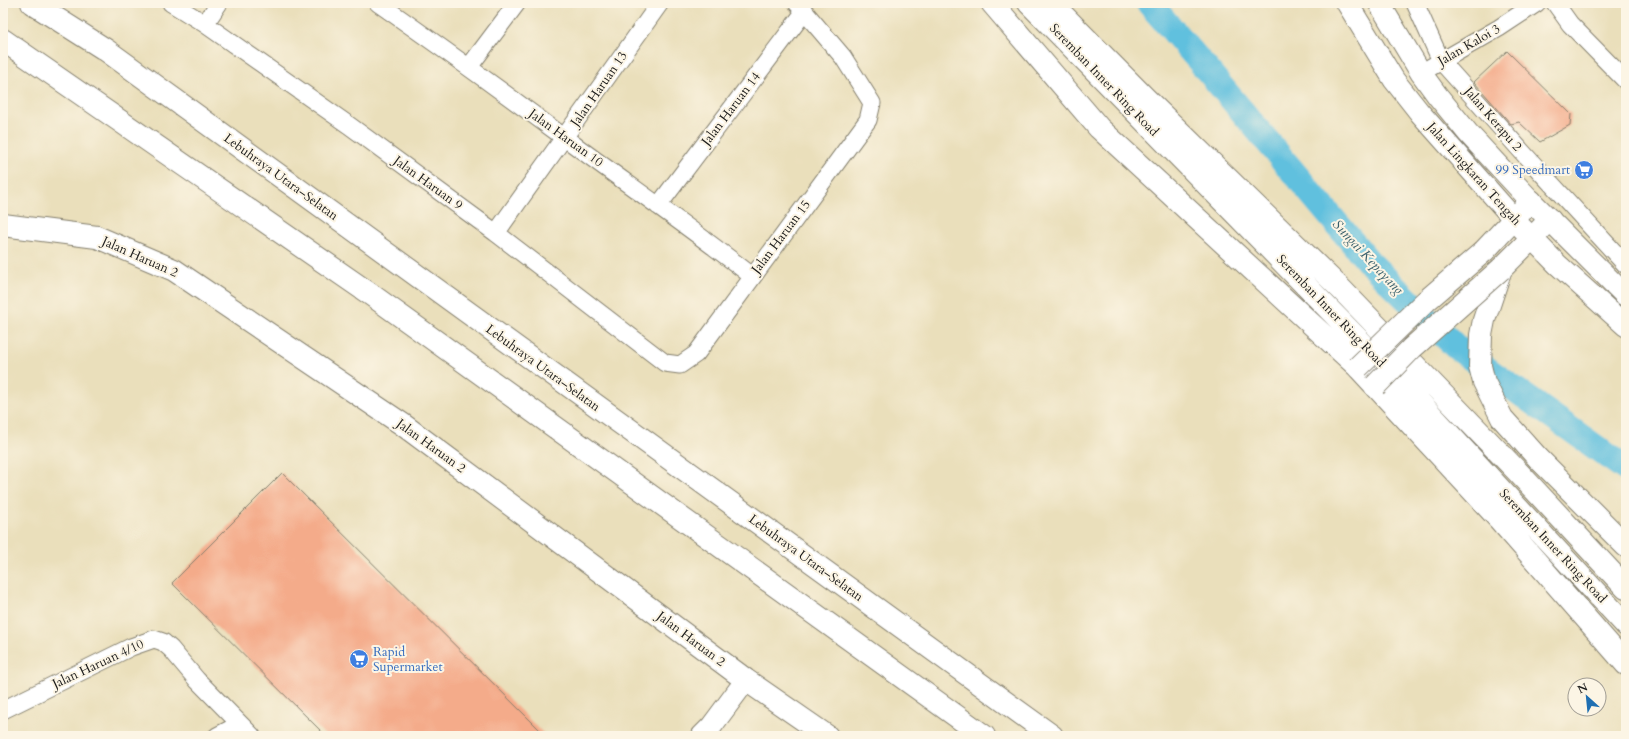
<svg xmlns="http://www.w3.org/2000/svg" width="1629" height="739" viewBox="0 0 1629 739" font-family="Cardo,serif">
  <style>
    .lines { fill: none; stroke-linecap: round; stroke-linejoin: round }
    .river { stroke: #60c0de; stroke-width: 26 }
    .building { fill: #f4ab8a }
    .minor-casing { stroke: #837e6c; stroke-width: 19 }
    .tertiary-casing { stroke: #837e6c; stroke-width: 23 }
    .secondary-casing { stroke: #837e6c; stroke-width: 24 }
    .primary-casing { stroke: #837e6c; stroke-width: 24 }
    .motorway-casing { stroke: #837e6c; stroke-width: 24 }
    .minor { stroke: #fff; stroke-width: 17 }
    .tertiary { stroke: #fff; stroke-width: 21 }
    .secondary { stroke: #fff; stroke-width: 22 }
    .primary { stroke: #fff; stroke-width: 22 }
    .motorway { stroke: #fff; stroke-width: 22 }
    .primary-bridge-casing { stroke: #837e6c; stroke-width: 24; stroke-linecap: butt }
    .primary-bridge { stroke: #fff; stroke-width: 22 }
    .labels { text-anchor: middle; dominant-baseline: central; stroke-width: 4; stroke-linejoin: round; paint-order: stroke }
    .street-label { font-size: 13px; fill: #1c1c1c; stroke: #fcf5e5 }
    .shop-label { font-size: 13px; fill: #366cbe; stroke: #fcf5e5; text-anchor: end }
    .water-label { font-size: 14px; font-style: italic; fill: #375e6a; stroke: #fcf5e5 }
  </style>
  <rect width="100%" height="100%" fill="#fcf5e5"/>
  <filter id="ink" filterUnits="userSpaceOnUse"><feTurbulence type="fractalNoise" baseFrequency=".025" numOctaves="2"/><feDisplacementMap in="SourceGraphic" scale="8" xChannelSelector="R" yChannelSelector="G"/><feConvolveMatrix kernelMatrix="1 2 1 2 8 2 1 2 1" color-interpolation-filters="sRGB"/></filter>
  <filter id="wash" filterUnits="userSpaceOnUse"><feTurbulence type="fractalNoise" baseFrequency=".012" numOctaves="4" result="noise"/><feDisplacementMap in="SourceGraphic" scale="16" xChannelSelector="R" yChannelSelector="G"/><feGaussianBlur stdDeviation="0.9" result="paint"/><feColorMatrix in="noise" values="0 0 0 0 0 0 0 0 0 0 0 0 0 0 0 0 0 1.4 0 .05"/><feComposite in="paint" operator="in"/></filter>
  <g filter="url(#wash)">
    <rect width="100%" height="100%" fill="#eadfbb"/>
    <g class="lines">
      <!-- river -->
      <path class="river" d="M1149,3L1203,65L1369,262L1456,347L1626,469"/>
    </g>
    <g id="blocks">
      <!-- building -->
      <path class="building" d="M1507,51L1571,114L1570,125L1540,142L1519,122L1511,124L1474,82Z
        M282,473L546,736H326L172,583Z"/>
    </g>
  </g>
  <g filter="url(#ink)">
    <use href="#blocks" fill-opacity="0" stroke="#837e6c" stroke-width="1"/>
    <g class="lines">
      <!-- minor casing -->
      <g class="minor-casing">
        <path id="minor" d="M171,3L205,24L350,126L496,233L665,363L680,365L696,354L868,120L872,103L843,57L797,3
          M378,3C441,47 503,92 565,138C627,184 691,228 752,276
          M1415,3L1441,61L1524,154L1626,265
          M1555,3L1570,24L1626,81
          M205,24L219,3
          M469,67L517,3
          M1431,67L1499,28L1537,3
          M658,206L805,11
          M496,233L660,3
          M3,710L131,647L154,639L163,642L171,649L197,680L252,736
          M217,736L240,724"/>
      </g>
      <!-- tertiary casing -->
      <g class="tertiary-casing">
        <path id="tertiary" d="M1347,3L1394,80L1420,113L1521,227L1557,264L1626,326
          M1379,3L1421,73L1437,95L1468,133L1531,201L1626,296
          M702,736L711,727L746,680"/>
      </g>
      <!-- secondary casing -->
      <g class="secondary-casing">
        <path id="secondary" d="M3,225L97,237L174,270L402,424L746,680L827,736"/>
      </g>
      <!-- primary casing -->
      <g class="primary-casing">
        <path id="primary" d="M992,3L1099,128L1358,367L1499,519L1626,664
          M1029,3L1413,395L1626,625
          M1051,3L1145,98L1341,289L1517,471L1626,588
          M1550,220L1501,269L1484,320L1481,335L1480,366L1484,382L1502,418L1538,458L1626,546
          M1484,251L1531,201"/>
      </g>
      <!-- motorway casing -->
      <g class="motorway-casing">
        <path id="motorway" d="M32,3L106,50L1052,736
          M3,40L373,296L984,736"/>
      </g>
      <!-- minor -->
      <use href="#minor" class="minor"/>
      <!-- tertiary -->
      <use href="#tertiary" class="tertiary"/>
      <!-- secondary -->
      <use href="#secondary" class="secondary"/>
      <!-- primary -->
      <use href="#primary" class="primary"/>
      <!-- motorway -->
      <use href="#motorway" class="motorway"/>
      <!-- primary-bridge casing -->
      <g class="primary-bridge-casing">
        <path id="primary-bridge" d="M1358,367L1426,301L1484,251
          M1375,386L1412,348L1501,269"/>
      </g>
      <!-- primary-bridge -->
      <use href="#primary-bridge" class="primary-bridge"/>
    </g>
  </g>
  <!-- icons -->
  <defs>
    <g id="supermarket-disc" transform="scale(1)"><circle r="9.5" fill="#3f7fe0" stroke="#fcf5e5"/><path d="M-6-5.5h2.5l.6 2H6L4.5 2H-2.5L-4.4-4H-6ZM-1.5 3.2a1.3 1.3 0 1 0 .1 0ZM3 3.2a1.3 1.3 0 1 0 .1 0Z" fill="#fff"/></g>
  </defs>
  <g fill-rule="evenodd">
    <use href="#supermarket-disc" x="1584" y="170"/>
    <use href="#supermarket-disc" x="359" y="659"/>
  </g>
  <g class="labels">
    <!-- street labels -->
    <g class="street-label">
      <text transform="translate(1469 45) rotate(-30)">Jalan Kaloi 3</text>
      <text transform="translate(1104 80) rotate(46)">Seremban Inner Ring Road</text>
      <text transform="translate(599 89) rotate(-55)">Jalan Haruan 13</text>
      <text transform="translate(731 109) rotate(-53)">Jalan Haruan 14</text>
      <text transform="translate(1493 119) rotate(49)">Jalan Kerapu 2</text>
      <text transform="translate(566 138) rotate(36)">Jalan Haruan 10</text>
      <text transform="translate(1474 174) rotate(48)">Jalan Lingkaran Tengah</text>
      <text transform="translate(281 177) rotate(36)">Lebuhraya Utara–Selatan</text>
      <text transform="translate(428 183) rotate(36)">Jalan Haruan 9</text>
      <text transform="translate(781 237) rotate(-53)">Jalan Haruan 15</text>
      <text transform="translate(140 257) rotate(24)">Jalan Haruan 2</text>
      <text transform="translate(1331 311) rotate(46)">Seremban Inner Ring Road</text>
      <text transform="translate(543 368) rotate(36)">Lebuhraya Utara–Selatan</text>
      <text transform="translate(431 446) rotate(36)">Jalan Haruan 2</text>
      <text transform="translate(1553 546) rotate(47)">Seremban Inner Ring Road</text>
      <text transform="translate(806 558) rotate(36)">Lebuhraya Utara–Selatan</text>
      <text transform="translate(691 639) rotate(37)">Jalan Haruan 2</text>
      <text transform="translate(98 664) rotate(-25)">Jalan Haruan 4/10</text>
    </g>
    <!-- shop labels -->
    <g class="shop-label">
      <text x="1570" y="170">99 Speedmart</text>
      <text x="373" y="652" text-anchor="start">Rapid<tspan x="373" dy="15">Supermarket</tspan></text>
    </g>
    <!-- water labels -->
    <g class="water-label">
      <text transform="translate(1368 257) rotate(47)">Sungai Kepayang</text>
    </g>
  </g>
  <!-- margin -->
  <rect width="1629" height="739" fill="none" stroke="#fcf5e5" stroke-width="16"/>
  <!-- north arrow -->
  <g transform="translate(1587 697) rotate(333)"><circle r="19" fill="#fcf5e5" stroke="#a29e95"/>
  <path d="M0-3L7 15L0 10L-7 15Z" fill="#1f6fb2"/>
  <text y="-6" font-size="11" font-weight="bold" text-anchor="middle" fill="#1c1c1c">N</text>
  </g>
</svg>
